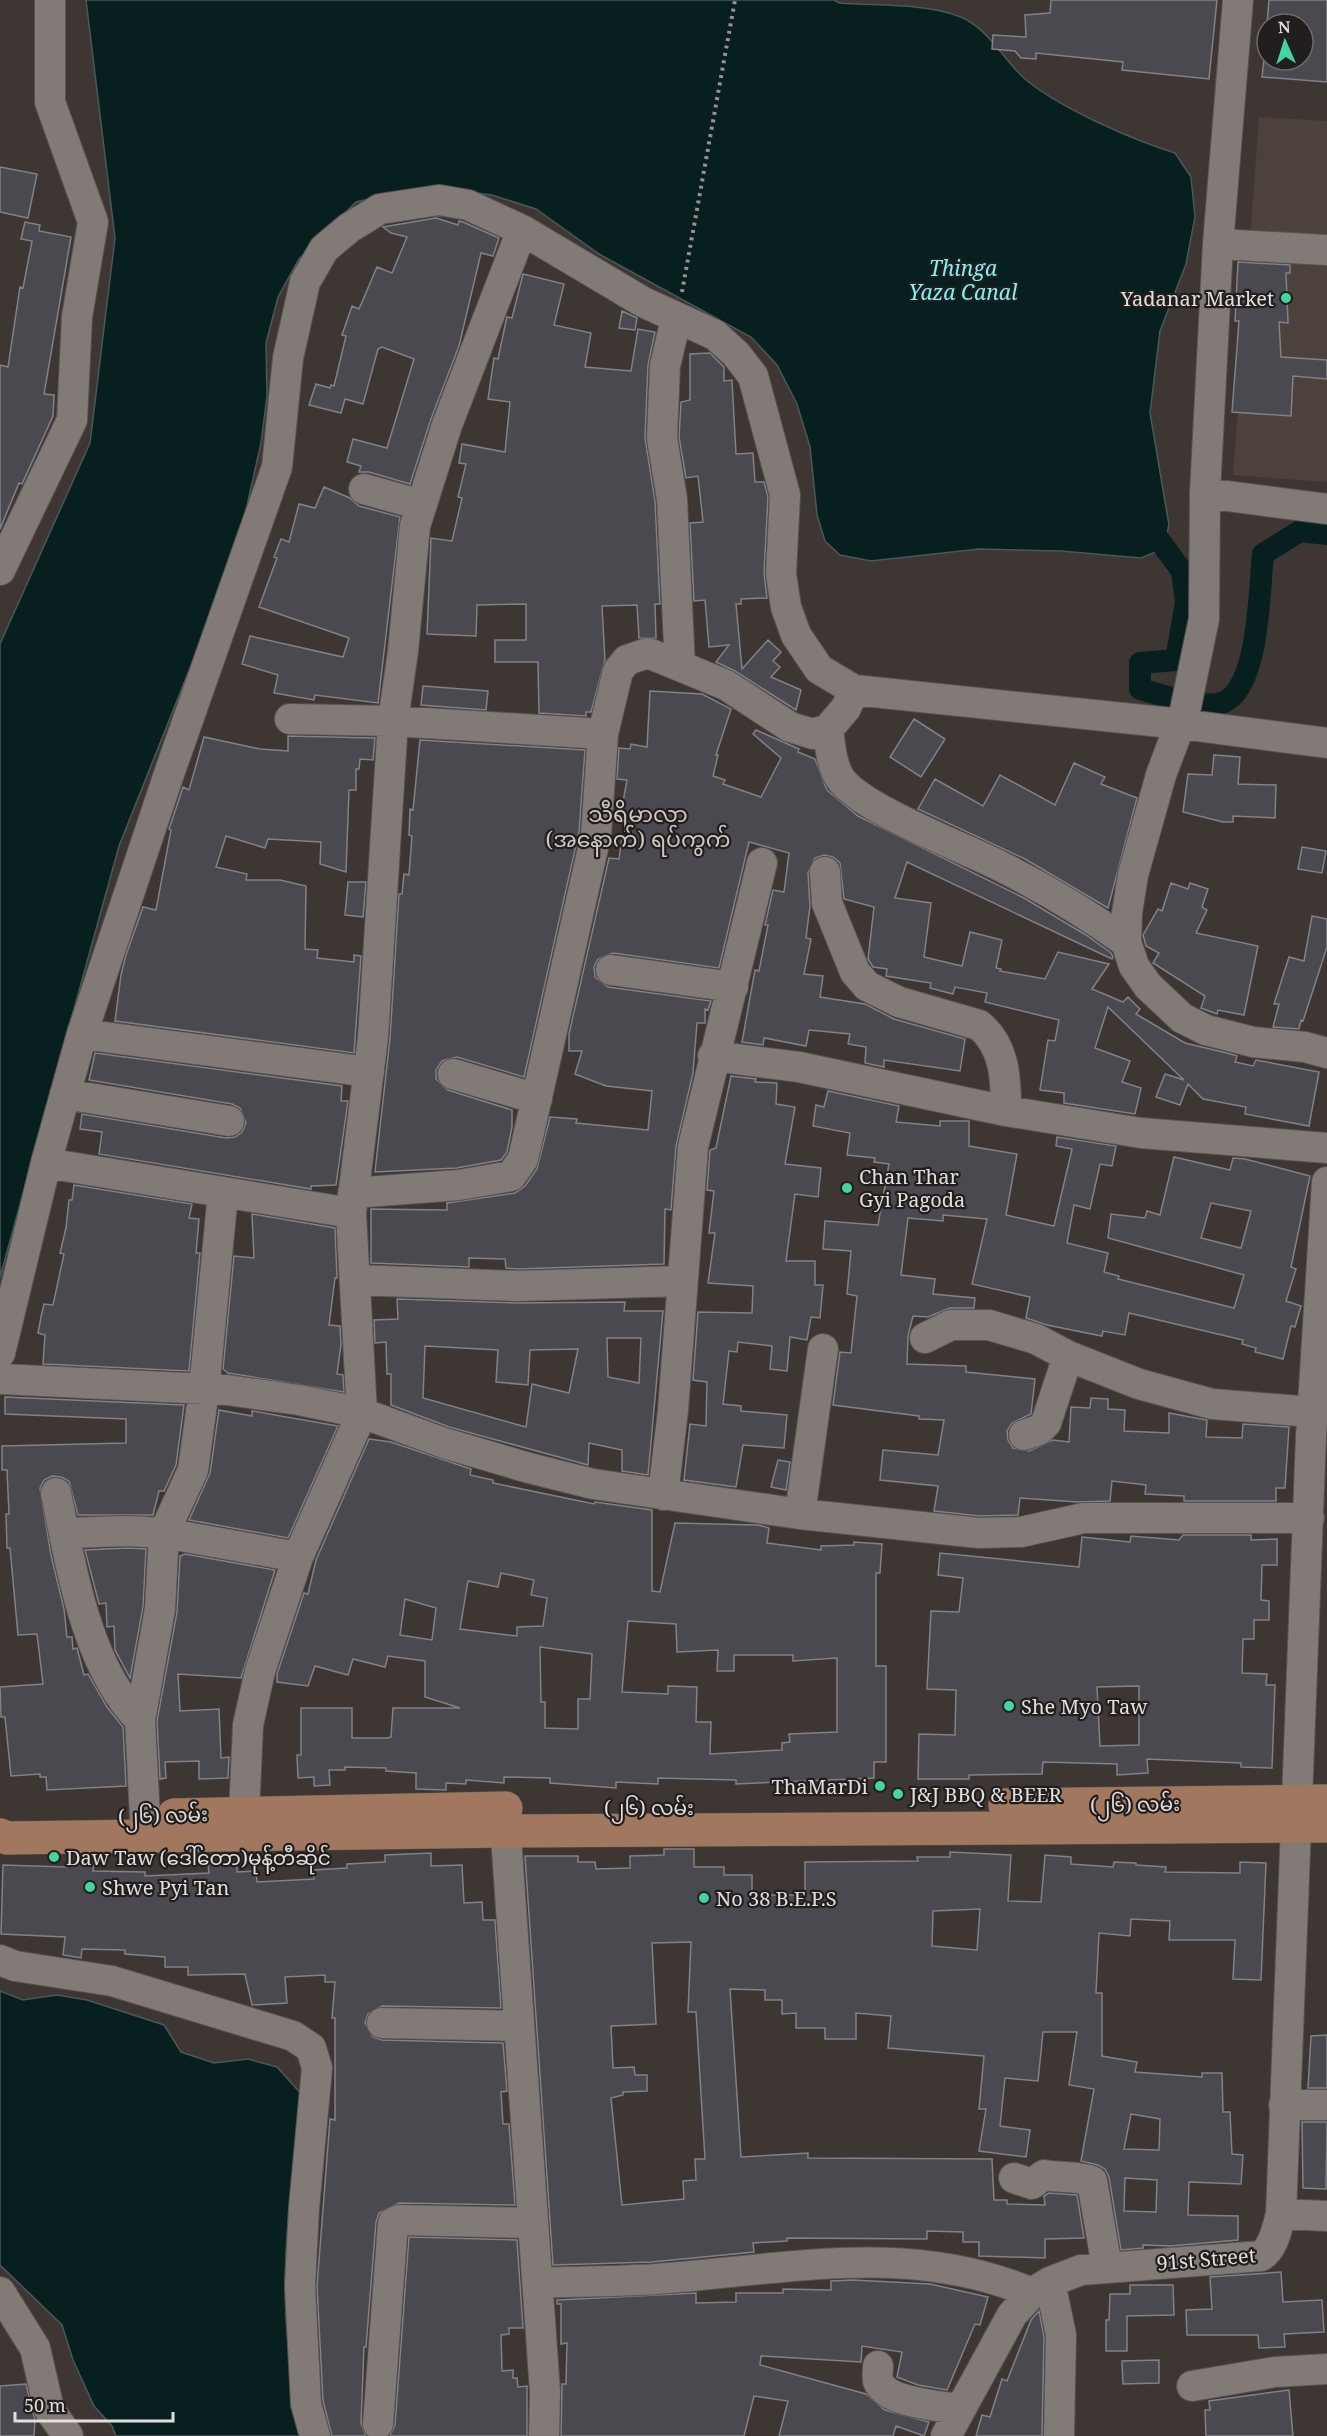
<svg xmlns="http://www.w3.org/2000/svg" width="1327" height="2436" viewBox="0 0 1327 2436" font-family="'Noto Serif','Noto Sans Myanmar',serif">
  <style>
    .built { fill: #4d413c }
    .water { fill: #081f20; stroke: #495858; stroke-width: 1.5 }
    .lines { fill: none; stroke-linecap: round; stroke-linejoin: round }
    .canal { stroke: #081f20; stroke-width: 22 }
    .building { fill: #49494f; stroke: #818188; stroke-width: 1.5; fill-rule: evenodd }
    .minor-casing { stroke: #585351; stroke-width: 32 }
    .major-casing { stroke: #585351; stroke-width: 34 }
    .path { stroke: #97928f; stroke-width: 4; stroke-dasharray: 3 4.5; stroke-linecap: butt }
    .minor { stroke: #827a76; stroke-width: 30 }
    .major { stroke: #a1785f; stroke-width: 33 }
    .poi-dot { fill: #44d49f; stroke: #211e1d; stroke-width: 2 }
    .labels { text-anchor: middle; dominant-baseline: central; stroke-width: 4.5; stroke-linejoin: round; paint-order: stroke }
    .poi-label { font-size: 20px; fill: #e2dedc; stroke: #211e1d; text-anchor: start }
    .street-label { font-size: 20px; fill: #e2dedc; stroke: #211e1d }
    .water-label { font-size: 21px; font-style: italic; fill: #81f2f4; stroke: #211e1d }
    .quarter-label { font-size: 22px; fill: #d0c7c3; stroke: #211e1d }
  </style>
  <rect width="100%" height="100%" fill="#3d3633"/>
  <!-- built -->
  <path class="built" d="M1259,117L1327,121V482L1233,475Z"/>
  <!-- water -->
  <path class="water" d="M86,0H834L839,3C875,6 924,3 958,16C988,27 1001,57 1024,78C1057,107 1133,140 1175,153L1191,177L1195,217L1186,264L1160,331L1150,413L1169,525L1163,549L1141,558L1061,551L979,549L871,561L840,555L825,541L817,515L810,447L797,404L777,365L751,337L599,254L536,209L492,195L444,189L400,192L356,202L299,259L278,297L266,343L267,396L261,443L237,550L119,846L0,1277V644L90,443L115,238Z
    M0,1991L23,2000L57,1995L87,2000L164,2025L181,2052L214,2063L248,2059L277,2067L304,2097C287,2210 270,2326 308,2436H116L112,2426L94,2406L73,2360L62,2325L0,2265Z"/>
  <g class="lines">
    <!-- canal -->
    <path class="canal" d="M1145,521L1182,571L1186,602L1176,660L1140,663V689C1162,695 1194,707 1217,704C1260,698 1259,588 1263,554L1300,531L1327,534"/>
  </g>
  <!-- building -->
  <path class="building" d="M1051,0H1217L1209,79L1122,70L1123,62L1036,53V59L1021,58L1015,51L992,49L993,35L1026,37L1025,15L1050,13Z
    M1269,0H1327V82L1262,77L1264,60H1303V24H1267Z
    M0,167L37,174L28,218L0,212Z
    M436,218L458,225L459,221L463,222L499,238L493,256L481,253L459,346L431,419L410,484L369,472H359L361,466L347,462L353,439L387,448L414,359L382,347L378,349L363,404L345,399L341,413L309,405L316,384L330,388L331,385L334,386L346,336L342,335L352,306L359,309L377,267L392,273L407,237L391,233L383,227Z
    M25,222L40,225L39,231L71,237L44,394L54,395L53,416L22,484L19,483L0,529V365L8,367L20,287L23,288L32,241L21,239Z
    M1238,262L1290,265V273H1286L1288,323L1279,322L1281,357L1327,360V379L1293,376L1291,416L1232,412L1239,321H1235Z
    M523,274L564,284L554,325L591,333L585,367L631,371L638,329L655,332L648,365L645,438L655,501L660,604H655L656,638H639L637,605L602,606L605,660L591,712H586V716L539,713L538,662H495V640H526V604L477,605L476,636L427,634L431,538L452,541L462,498L458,497L466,464L459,463L462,444L505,452L510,402L488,399L494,358L498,359L506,321L507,317L512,318Z
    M622,311L637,318L635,330L619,328Z
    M710,353L724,367V381L732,380L736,454L753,453L755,482H764L768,497L764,573L767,598L741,599V604H736L742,669L768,640L781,652L773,661L780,667L771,677L801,690L796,710L735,671L716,662L729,645L709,647L705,600L694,601L690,523L703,522L698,476L686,478L679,437L681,402L690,400V354Z
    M324,487L350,498L359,506L400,517L378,703L315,695L314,700L274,693L278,675L242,664L250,636L343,657L349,638L259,607L277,558L274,557L281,539L289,542L299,504L315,508Z
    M423,686L488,691L486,710L421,705Z
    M650,691L702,694L731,709L716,755H718L713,776L725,780L723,784L761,797L781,758L753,734L756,730L799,749L798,752L815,759L827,790L858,816L1024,898L1086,935L1111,953L1113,957L1112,959L907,862L895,898L931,903L924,957L962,966L970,932L1002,940L996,968L1001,969L1000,971L1045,979L1058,952L1109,964L1092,989L1123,1002L1128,997L1140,1009L1136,1014L1185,1043L1231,1054L1237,1056L1235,1062L1253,1066L1256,1060L1319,1072L1309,1126L1245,1114L1246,1107L1203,1099L1188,1084L1180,1105L1156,1097L1165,1074L1184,1080L1108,1007L1095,1048L1130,1061L1122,1082L1141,1088L1135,1114L1064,1103V1093L1040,1090L1048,1040L1055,1041L1059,1020L985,1002L987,993L955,987L953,994L930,988L931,983L886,976L887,969L873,967L868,959L874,907L844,899L840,863L833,857L824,855L815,858L808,873L810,906L806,938L811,939L804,974L823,976L820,997L865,1004L894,1019L965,1039L960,1071L884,1060V1067L865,1063L866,1047L848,1044L850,1034L809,1030L806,1046L764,1038L763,1045L742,1042L755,970L759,971L768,925H765L773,890L784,892L789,853L749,842L719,968L613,953L598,959L594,967L595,977L608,987L711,1001L708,1010L705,1009V1023H697L693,1073L676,1146L671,1210L665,1209L664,1264L518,1269L506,1268L505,1259L469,1258V1267L371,1263V1209L447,1210V1203L515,1193L525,1186L537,1169L550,1117L577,1119L576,1123L648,1130L652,1091L606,1086L575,1074L582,1051H569V1034L609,858L619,859L625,814L621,813L627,780L617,779L619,748L630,749L631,744L647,747Z
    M914,719L945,739L921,777L890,757Z
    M288,736L375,738L373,760L360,759L359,769H356V790H349L346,872L320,864L321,842L268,839L265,848L226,836L216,867L247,874L246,880H280L306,886L305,949L318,950L317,958L354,962V955L361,956L354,1053L115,1021L121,975L126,955L143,907L156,910L171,830L169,829L183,787L189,790L204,737L260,749L288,751Z
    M420,740L585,750L579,832L524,1077L457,1057L442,1061L436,1070V1079L448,1090L512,1110V1127L507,1152L501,1160L457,1168L375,1172L390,1038L399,894H402L404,874L409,875L412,836L409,835L410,809L413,810Z
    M1214,755L1240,757L1238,784L1276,785L1275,818L1233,816V822H1223L1183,812L1188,774L1212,775Z
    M1074,763L1105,777L1101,784L1137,798L1108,908L1025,859L918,809L935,779L983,806L1000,775L1055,805Z
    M1302,847L1326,851L1322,873L1298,869Z
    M348,882H366L363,917L345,915Z
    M1171,883L1188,889L1190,883L1208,889L1202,907L1207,910L1196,933L1258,946L1244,1015L1218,1010L1217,1014L1201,1008L1205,996L1153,963L1159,953L1146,946L1143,935L1158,909L1162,911Z
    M1312,916L1327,919V947L1303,1021L1301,1020L1299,1029L1273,1027L1279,1004H1274L1289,957L1304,961Z
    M95,1053L342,1086L341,1101H348L336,1185L311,1186V1189L99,1154L102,1132L80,1129L82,1114L226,1138L235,1137L242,1132L246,1123L240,1108L232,1104L89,1080Z
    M731,1076L756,1079L755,1082L777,1083L776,1104L795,1107L785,1164L821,1168L818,1197L795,1194L786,1261H815V1285H823L820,1318L811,1317L807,1340L790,1337L787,1371L770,1369L772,1346L738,1342L737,1352L729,1351L723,1404L741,1406V1411L787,1415L784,1448L743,1445L736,1487L684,1480L690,1424L706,1426L707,1382L693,1380L698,1312L752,1313L753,1286L708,1283L715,1233H709L714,1191L707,1190L710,1150L716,1148Z
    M828,1091L899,1106L896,1122L940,1126V1121H969V1146L1017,1154L1006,1215L1054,1226L1072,1149L1056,1146L1057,1137L1116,1146L1112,1166L1100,1164L1090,1209L1074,1205L1067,1243L1108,1253L1104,1272L1119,1276L1118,1279L1234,1308L1244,1275L1108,1238L1111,1214L1145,1218L1147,1211L1160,1215L1174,1157L1230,1170L1233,1158L1245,1159L1310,1176L1291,1267L1296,1269L1286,1301L1301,1306L1295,1327L1291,1326L1283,1359L1255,1352L1256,1348L1242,1344L1243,1340L1129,1313L1125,1335L1103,1331L1102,1336L1047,1325L1026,1318L1030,1297L972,1284L987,1219L943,1215V1221L908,1218L901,1275L935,1279L933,1294L975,1298L974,1308H950L928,1317L913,1316L908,1336L907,1364L966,1366V1372L1035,1379L1031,1414L1012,1423L1007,1431L1008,1440L1013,1448L1029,1451L1053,1440L1069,1442L1071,1407L1090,1408L1091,1398L1108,1399V1409L1125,1410L1124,1431L1169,1433V1413L1207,1420L1206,1437L1242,1438L1243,1424L1289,1427L1285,1488H1276V1501H1184V1496L1145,1494L1146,1485L1112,1481L1110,1501L1077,1502L1020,1498L1018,1515L980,1516L934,1511L938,1486L880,1480L883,1450L938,1455L944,1420L919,1419V1416L833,1405L840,1352L851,1353L857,1296L847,1294L851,1251L823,1249L825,1221L878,1225L889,1164L874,1162L875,1158L847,1155L850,1133L813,1126L816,1105L824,1107ZM1211,1203L1251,1211L1241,1248L1201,1238Z
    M74,1185L192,1204L189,1218L199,1219L196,1253H200L189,1371L43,1364L45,1335L38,1333L41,1317L44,1304L53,1305L64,1254L60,1253L66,1228L69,1200H72Z
    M252,1214L335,1228L337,1278H335L329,1325L340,1326L341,1345L337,1374L343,1375L344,1392L228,1373L223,1369L234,1256L254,1258Z
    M397,1299L517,1303L625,1302L624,1311H663L648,1475L622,1471V1450L589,1443L588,1465L449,1427L391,1405V1374H387L386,1342L375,1343L374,1320L398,1319ZM607,1338H641L639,1383L608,1377ZM425,1346L498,1350L496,1382L528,1385L530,1350L578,1349L569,1393L532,1384L526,1427L423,1398Z
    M5,1397L184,1405L176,1465L164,1491H159L153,1515H78L69,1481L61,1477L52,1476L44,1480L40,1488L51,1555L64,1609L67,1637H72L73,1649L77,1648L84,1675L88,1674L107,1707L123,1727L126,1786L47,1790L46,1777H40V1774L11,1776L5,1717H1L0,1687L43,1684L37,1634L18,1635L10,1548H7L6,1514H9L7,1470H2V1446L126,1443V1419L5,1414Z
    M219,1410L252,1416V1411L338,1426L288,1538L189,1520L210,1473Z
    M369,1439L391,1442L471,1469L470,1475L493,1480V1483L594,1504L595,1502L652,1510V1591L660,1592L675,1523L758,1525L769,1528L767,1543L821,1550V1546L854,1545V1542L882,1544L880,1573H876V1666H886V1762H874V1778L736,1784V1780L658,1778V1784L616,1782V1788L550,1783V1778L504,1777V1783L466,1780V1784L446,1783V1790L416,1789V1773L386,1771V1768L345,1767V1770H329L330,1785L314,1786V1777L298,1778L297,1755H301V1708H352V1738H388L391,1737L393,1708H460L425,1697V1661L388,1656L385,1667L353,1659L348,1675L315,1666L308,1686L277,1682V1674L304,1593L308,1594L316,1560ZM501,1573L534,1580L531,1595L547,1598L543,1626L517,1627V1636L460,1629L468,1581L498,1587ZM405,1599L436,1608L432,1640L400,1635ZM628,1621L676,1624L677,1652L718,1650L717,1671H734V1655H793V1661L837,1658V1732L789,1734L790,1742L782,1743V1750L710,1754L711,1722H696L697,1687L668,1686V1694L622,1692ZM540,1647L592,1654L590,1699H578V1729L545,1728V1702H541Z
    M778,1460L790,1462L786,1490L771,1487Z
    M1183,1535H1251V1540L1277,1539V1565H1262L1261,1600L1269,1601V1620H1254V1639H1243L1242,1673L1267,1674L1266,1685H1275L1272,1768L1241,1767V1763L1147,1759L1148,1773L1117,1775V1764L1043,1762L1042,1774L969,1775V1779H918L919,1734L955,1735L956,1690L927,1689L931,1611L959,1612L963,1578L938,1575L940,1553L1079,1567L1082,1537L1130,1542L1131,1536L1179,1540ZM1139,1686V1745L1100,1746L1097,1687Z
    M127,1548L146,1549L143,1607L130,1678L115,1650L114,1626L107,1627L106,1603L99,1604L85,1550Z
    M185,1554L275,1570L241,1678L178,1674L180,1711L219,1709L221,1758L229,1757L228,1778L199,1779V1761L165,1762L166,1778L160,1779L157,1721L177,1612L180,1556Z
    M664,1849H694V1867H724V1875H752V1895H805V1862L918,1861L917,1857H950V1852L1011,1855L1008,1901L1041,1902L1045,1855L1071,1857V1864L1113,1867L1114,1862L1136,1863V1865L1166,1867L1165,1872L1240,1873V1862L1266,1863L1261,1980L1233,1979L1235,1940H1169L1170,1921L1131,1919L1130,1936L1099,1933L1096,1993H1102V2056L1137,2062L1135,2072L1202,2077V2073H1222L1223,2112H1230L1232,2154L1243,2155L1241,2184L1189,2182L1188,2215L1238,2216V2240L1171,2246L1143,2245V2248L1121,2250L1109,2177L1105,2169L1098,2165L1081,2161L1094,2089L1069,2085L1077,2032H1043L1038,2081L1005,2078L1000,2126L1030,2130L1026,2157L979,2151L986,2109H979L984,2056L888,2048L891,2016L856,2013V2039H825V2028H796V2013L782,2014V2000H765V1990L730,1989L741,2157L808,2153V2158L992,2159L994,2200H1007V2204L1045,2205L1044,2196L1049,2193L1077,2195L1084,2238L1045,2239V2258L979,2256V2242H963V2232L927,2231V2239L787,2238V2241L753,2243L754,2252L652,2262L553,2265L525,1856H578V1862H595L596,1869L630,1868V1856L664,1855ZM980,1909L977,1950L932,1946L933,1911ZM691,1942L688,2012H696L705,2159H695L696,2180L683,2181L684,2199L622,2205L611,2098L623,2095V2092L647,2091V2075H635L634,2067L613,2068L611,2026L656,2024L652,1943ZM1131,2114L1160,2119L1159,2150L1124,2149ZM1125,2178L1157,2180L1156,2212L1124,2211Z
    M431,1853V1866L462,1865L464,1903L482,1902L483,1920H495L501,2008L382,2006L368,2014L365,2023L373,2037L382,2040L503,2043L507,2091L501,2092L503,2124H509L515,2205L399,2203L379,2213L376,2222L366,2347H364L361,2423L366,2436H332L323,2401L317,2286L330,2119L335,2120V2018H332L335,1982H325V1975L285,1977L287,2003L252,2005L245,1974L188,1975V1967H165V1957L125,1954V1950L82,1949L81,1958L63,1955L65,1937L1,1934L3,1865L67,1867V1863H94L93,1871L145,1872V1876L209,1873L208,1864L237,1863V1872L256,1871L257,1882L314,1879L313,1870L347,1868V1864L385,1862V1855Z
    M1327,2035V2088H1308L1311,2036Z
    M1302,2122H1327L1326,2189L1303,2188Z
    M409,2237L517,2240L523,2328H509V2334L501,2335L502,2371L513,2370V2378H517L518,2387L527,2386V2436H390L395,2425Z
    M1281,2272L1283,2302L1322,2300L1324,2332L1284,2334L1285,2347L1259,2348L1258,2335H1187L1186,2310L1212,2309L1210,2277Z
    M853,2280L930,2284L988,2297L980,2325L975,2324L947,2390L918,2385L897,2377L902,2352L862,2346L861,2362L761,2356L760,2365L866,2394L885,2410L929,2422L924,2436L896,2426L893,2436H779L788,2401L754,2396L744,2436H561L562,2384H566L567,2343L561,2344V2304H557V2300L696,2293V2303L736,2302V2293H783V2289L831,2290V2281Z
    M1130,2285H1173L1174,2315L1127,2316V2351H1106V2320H1109L1110,2294H1130Z
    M1039,2311L1044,2337L1042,2436H976L982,2415L990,2417L1002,2379L1007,2381L1031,2320Z
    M1159,2360V2383L1123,2384L1122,2361Z
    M26,2384L35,2420L34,2436H0V2386Z
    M1289,2390L1293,2436H1206L1205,2410H1210L1209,2401Z"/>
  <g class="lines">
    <!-- minor casing -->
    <g class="minor-casing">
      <path id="minor" d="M1238,0L1218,244L1205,493L1204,619L1185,711L1161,775L1133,875L1127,913L1126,942L1134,966L1148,986L1182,1018L1206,1030L1253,1042L1305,1047L1327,1053
        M1218,244L1327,250
        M676,319L665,366L662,438L672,499L680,666
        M364,489L421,505
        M1205,493L1327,509
        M0,570L72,420L77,317L93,222L50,102V0
        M290,719L393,721L603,734
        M828,729C830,744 831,765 840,778C859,808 965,848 1000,866C1044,888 1086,913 1126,942
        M825,872L827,903L855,972L867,986L899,1002L979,1025C1005,1046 1006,1079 1006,1111
        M611,970L733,987
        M82,1034L369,1072
        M713,1056L799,1067L1006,1111L1141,1133L1327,1148
        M453,1074L537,1099
        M65,1094L229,1121
        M46,1163L351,1213
        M353,1193L459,1185L511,1176L523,1159L596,835L603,734L618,671L627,660L648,653L726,685L790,727L813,734L828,729L846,708L854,690
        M356,1280L518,1286L682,1281
        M925,1338L951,1325H989L1036,1339L1068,1356L1139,1384L1212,1404L1312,1412
        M0,1353L46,1163L82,1034L170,771L277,467L288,358L305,282L324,249L349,228L380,209L439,200L468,205L522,230L643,302L715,335L736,354L753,376L785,495L781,574L786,607L796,635L819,669L854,690L1181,724L1327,743
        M0,1379L227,1390L299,1400L362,1413L444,1443L529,1468L593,1484L800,1514L979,1533L1021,1532L1084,1518H1309
        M1024,1435L1039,1430L1046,1423L1068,1356
        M56,1493C71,1566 86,1666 140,1720L146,1837
        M663,1495L673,1410L693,1147L762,863
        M800,1514L823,1349
        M65,1533L127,1531L164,1533L298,1557
        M140,1720L160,1609L164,1533L193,1470L204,1390L223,1193
        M504,1808L545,2392L544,2436
        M243,1836L248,1725L260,1671L298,1557L362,1413L351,1213L373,1037L393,721L403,651L415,526L447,425L522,230
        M0,1960L15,1966L112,1981L293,2036L311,2048L317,2068L304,2208L300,2286L306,2404L315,2436
        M382,2023L518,2026
        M1284,2105H1327
        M1014,2178L1032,2184L1044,2175C1059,2178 1080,2176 1092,2181L1107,2267
        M1281,2214L1327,2216
        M1050,2282L1061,2335L1059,2436
        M538,2283C581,2281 626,2282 669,2278C794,2268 912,2242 1032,2293
        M0,2292L35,2348L49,2409L68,2436
        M878,2366C878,2370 877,2377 878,2381C886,2403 940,2406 960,2409
        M1192,2386L1275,2372L1327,2369
        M378,2424L393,2223L399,2220L533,2223
        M946,2436L1012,2315L1032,2293L1050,2282L1081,2270L1261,2256C1274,2248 1277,2228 1281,2214L1311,1437L1327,1182"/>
    </g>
    <!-- major casing -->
    <g class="major-casing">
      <path id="major" d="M1005,1805L1327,1801
        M174,1815L506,1808
        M0,1835L7,1838L506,1831L1327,1826"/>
    </g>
    <!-- path -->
    <path class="path" d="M682,292L735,0"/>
    <!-- minor -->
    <use href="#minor" class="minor"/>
    <!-- major -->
    <use href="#major" class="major"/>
  </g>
  <!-- markers -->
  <g class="poi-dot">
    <circle cx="1286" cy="298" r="6"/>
    <circle cx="847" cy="1188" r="6"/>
    <circle cx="1009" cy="1706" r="6"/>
    <circle cx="880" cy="1786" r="6"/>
    <circle cx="898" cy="1794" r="6"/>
    <circle cx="54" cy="1857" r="6"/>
    <circle cx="90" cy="1887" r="6"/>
    <circle cx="704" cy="1898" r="6"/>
  </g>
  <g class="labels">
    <!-- poi labels -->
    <g class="poi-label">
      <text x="1274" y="298" text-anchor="end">Yadanar Market</text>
      <text x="859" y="1176">Chan Thar<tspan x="859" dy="23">Gyi Pagoda</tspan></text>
      <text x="1021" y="1706">She Myo Taw</text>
      <text x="868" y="1786" text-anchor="end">ThaMarDi</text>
      <text x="910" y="1794">J&amp;J BBQ &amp; BEER</text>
      <text x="66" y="1857">Daw Taw (ဒေါ်တော)မုန့်တီဆိုင်</text>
      <text x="102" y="1887">Shwe Pyi Tan</text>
      <text x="716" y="1898">No 38 B.E.P.S</text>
    </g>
    <!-- street labels -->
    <g class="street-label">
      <text transform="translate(1135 1804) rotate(-1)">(၂၆) လမ်း</text>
      <text x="649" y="1807">(၂၆) လမ်း</text>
      <text transform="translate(163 1815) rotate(-2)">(၂၆) လမ်း</text>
      <text transform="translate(1206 2259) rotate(-5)">91st Street</text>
    </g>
    <!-- water labels -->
    <g class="water-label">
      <text x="963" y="268">Thinga<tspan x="963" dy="24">Yaza Canal</tspan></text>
    </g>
    <!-- quarter labels -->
    <g class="quarter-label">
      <text x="638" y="813">သီရိမာလာ<tspan x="638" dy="25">(အနောက်) ရပ်ကွက်</tspan></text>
    </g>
  </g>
  <!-- north arrow -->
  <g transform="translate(1285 42) rotate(357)"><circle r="28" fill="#211e1d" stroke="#6e6b69" stroke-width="1.5"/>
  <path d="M0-4.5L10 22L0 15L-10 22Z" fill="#44d49f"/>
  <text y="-9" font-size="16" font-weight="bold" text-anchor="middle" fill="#e2dedc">N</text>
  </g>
  <!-- scale -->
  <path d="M15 2412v9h158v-9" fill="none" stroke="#e2dedc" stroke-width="3"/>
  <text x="24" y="2412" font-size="18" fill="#e2dedc" stroke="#211e1d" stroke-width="4.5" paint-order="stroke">50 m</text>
</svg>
